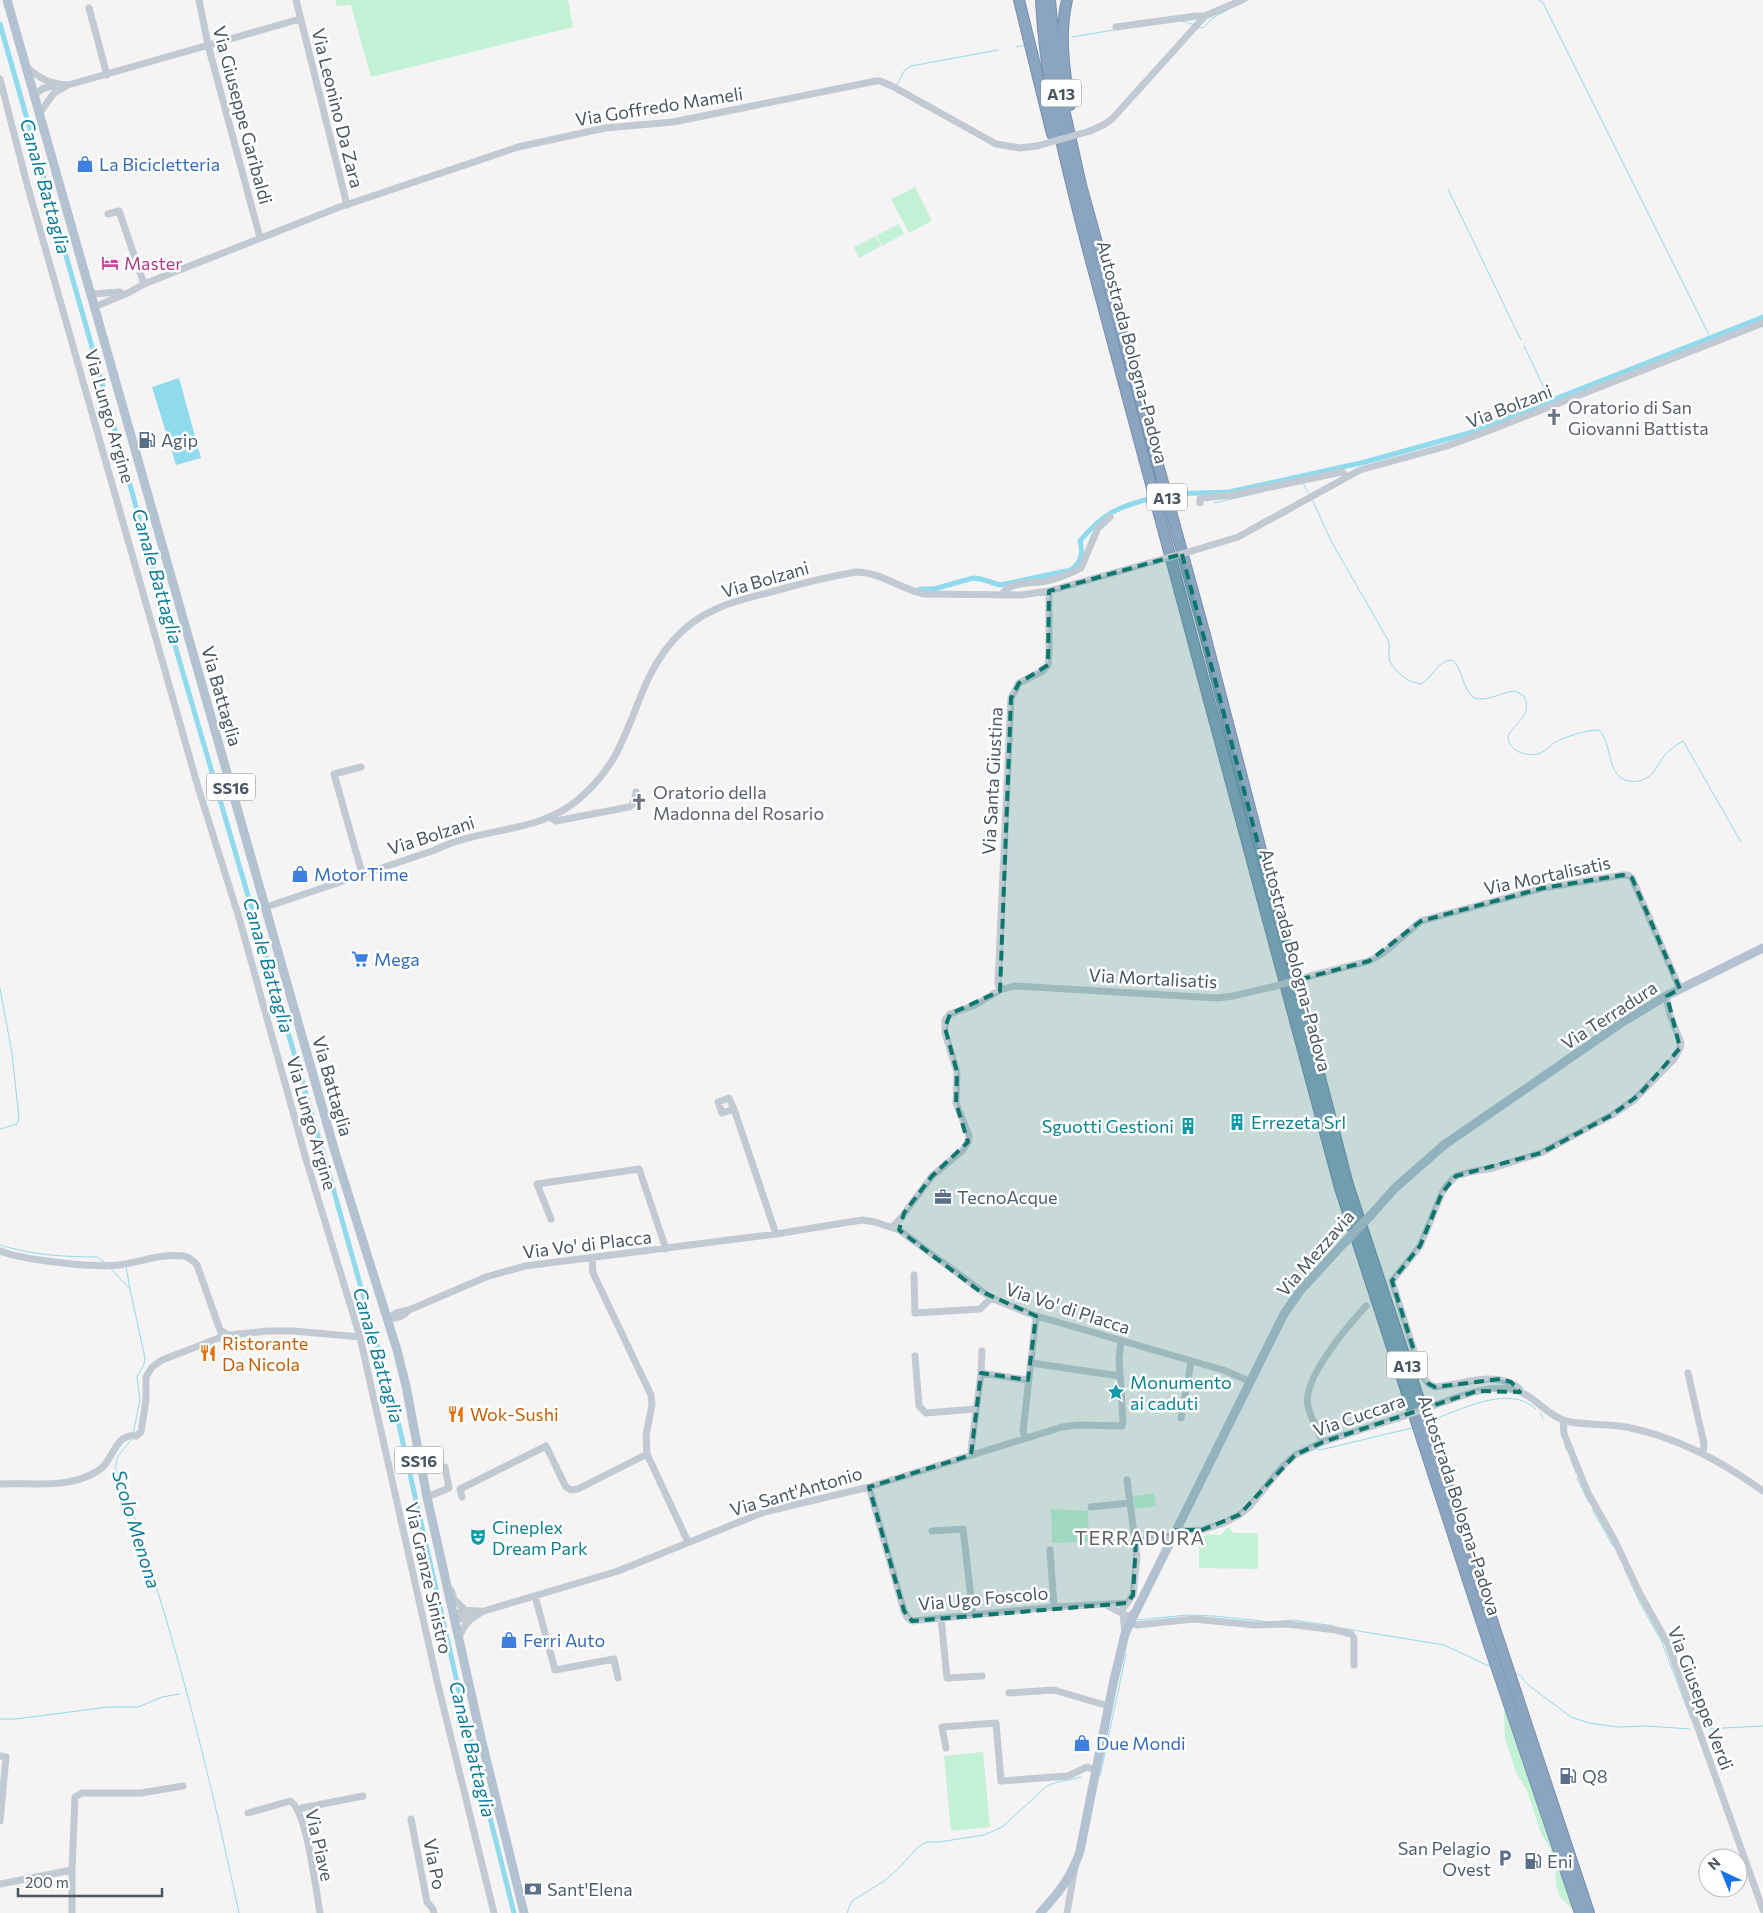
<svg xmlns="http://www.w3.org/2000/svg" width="1763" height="1913" viewBox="0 0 1763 1913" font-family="Commissioner,sans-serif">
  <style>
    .green { fill: #c3f1d5 }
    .water { fill: #90daee }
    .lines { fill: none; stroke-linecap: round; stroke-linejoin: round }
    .stream { stroke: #90daee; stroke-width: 1 }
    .canal { stroke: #90daee; stroke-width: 5 }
    .highway-casing { stroke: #7690ad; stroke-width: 12 }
    .minor { stroke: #c1cad2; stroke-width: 7 }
    .major { stroke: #b3c2d1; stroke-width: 9 }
    .highway { stroke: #8ba5c1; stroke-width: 10 }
    .minor-bridge { stroke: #c1cad2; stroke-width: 7 }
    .major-bridge { stroke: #b3c2d1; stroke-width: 9 }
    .marked { fill: #0f766e; fill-opacity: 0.2; stroke: #0f766e; stroke-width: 4; stroke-dasharray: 10 6; stroke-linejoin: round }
    .labels { text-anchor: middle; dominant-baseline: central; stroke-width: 5; stroke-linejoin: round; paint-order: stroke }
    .shield { fill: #fff; stroke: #808990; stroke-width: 1 }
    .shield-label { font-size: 16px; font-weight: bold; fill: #4a5661 }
    .street-label { font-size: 18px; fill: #4a5661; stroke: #fff }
    .shop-label { font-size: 18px; fill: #366cbe; stroke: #fff; text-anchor: start }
    .hotel-label { font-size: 18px; fill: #b23c85; stroke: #fff; text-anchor: start }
    .worship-label { font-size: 18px; fill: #5b616d; stroke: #fff; text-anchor: start }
    .service-label { font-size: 18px; fill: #4e5e75; stroke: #fff; text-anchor: start }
    .culture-label { font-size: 18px; fill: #0d838f; stroke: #fff; text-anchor: start }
    .food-label { font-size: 18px; fill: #c56008; stroke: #fff; text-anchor: start }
    .water-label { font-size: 19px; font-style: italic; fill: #0c7c9b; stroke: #fff }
    .quarter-label { font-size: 20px; letter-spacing: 1px; fill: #5f6368; stroke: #fff }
  </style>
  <rect width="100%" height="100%" fill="#f5f3f3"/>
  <!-- green -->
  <path class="green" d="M335,0H568L573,27L371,77L351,5L337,6Z
    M915,187L932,221L909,233L891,199Z
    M899,224L904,234L882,246L877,235Z
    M876,236L881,246L859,258L854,247Z
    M1154,1493L1156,1506L1135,1509L1133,1496Z
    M1051,1509L1088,1511L1089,1542L1052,1543Z
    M1228,1527L1234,1533H1258V1569L1199,1568V1540H1201V1536H1206L1207,1534L1221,1535Z
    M1504,1711H1507L1573,1909L1561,1898L1556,1886L1555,1863L1550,1849L1541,1833L1527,1791L1516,1772L1505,1739Z
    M983,1752L990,1827L951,1831L944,1756Z"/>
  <!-- water -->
  <path class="water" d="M179,378L201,458L176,465L152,387Z"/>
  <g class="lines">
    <!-- stream -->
    <path class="stream" d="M1539,0L1543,3L1710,337
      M1244,2L1248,0
      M1182,21L1195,25
      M1198,27L1203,28L1213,18L1229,9
      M1072,37L1114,30
      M1016,47L1025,45
      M897,85L904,71L911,66L998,50
      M1448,189L1521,340
      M1524,346L1547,394
      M1549,398L1551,401
      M1303,483L1308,492
      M1313,501L1331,541L1388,640C1391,648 1387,655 1390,662C1396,672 1408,683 1421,684C1433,678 1436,661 1452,660C1464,669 1461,688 1474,698C1489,702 1501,692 1515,691L1524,696C1533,717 1515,721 1508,736C1508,750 1525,757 1537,754C1544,753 1548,747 1554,743C1562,738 1589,729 1599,730C1613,744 1606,777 1629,781C1636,783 1645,780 1651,775C1656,770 1658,764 1662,759C1667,751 1675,746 1683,741L1741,842
      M1214,503L1262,492
      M0,989L12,1053L19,1118L17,1124L0,1129
      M0,1245C32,1255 64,1257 97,1257L104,1262
      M126,1267L130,1288
      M110,1268L130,1289L145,1358L144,1364L137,1377L140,1400L133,1434
      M1540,1412L1543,1419
      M1430,1421C1458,1411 1509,1383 1536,1409
      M131,1440L118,1456L115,1467C133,1506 144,1548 157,1589C190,1696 216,1804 239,1913
      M1565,1446L1567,1451
      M1317,1449L1320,1450L1412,1428
      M1571,1460L1576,1473
      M1577,1478L1589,1503
      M1592,1509L1613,1546
      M1624,1568L1640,1603L1661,1640L1692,1721
      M1138,1620L1187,1615L1214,1616L1262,1621
      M1283,1621L1293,1620L1334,1626
      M1340,1628L1444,1645L1491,1667
      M1515,1673L1521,1676L1527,1684L1571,1717L1589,1723L1618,1727L1646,1726L1690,1729
      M0,1719H16L108,1707H138L162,1697L180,1694
      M1705,1729L1763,1726
      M1100,1776L1126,1654
      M847,1913L852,1901L884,1881L897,1870L919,1846L927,1842H939L984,1835L1002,1827L1047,1786C1058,1780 1070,1781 1081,1777"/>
    <!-- canal -->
    <path class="canal" d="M0,24L92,347L162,601L324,1156L396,1412L466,1722L514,1913
      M1168,494L1229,492L1365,462L1469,433L1763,317
      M920,589H934L973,578L981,579L1000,585L1071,570C1082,562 1083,553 1080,541C1103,513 1118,507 1152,498"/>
    <!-- highway casing -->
    <g class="highway-casing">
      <path id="highway" d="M1019,0L1052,134
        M1041,0C1045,86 1066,163 1087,246L1340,1188L1493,1657L1580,1913
        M1050,0L1055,57L1062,100L1081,185L1205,635L1348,1185L1589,1913
        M1067,0C1059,33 1064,71 1070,105"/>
    </g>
    <!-- minor -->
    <path class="minor" d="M199,0L208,45L260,238
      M296,0L347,205
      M89,8L107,75
      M1116,27L1196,16H1205
      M27,67C40,79 51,84 68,85L300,19
      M0,79L27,184L198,787L240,921L306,1159L360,1337L437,1681L494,1913
      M35,94L44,88L57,85
      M39,114L54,93L68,85
      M1090,131L1103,125L1112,119L1205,16L1242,0
      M108,214L119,211L144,284
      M91,294L120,292
      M94,307L128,293L144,284L337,208L518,147L605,128L673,122L876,81H880L892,86L996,144L1020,148L1037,146
      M1200,503V499L1202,498L1233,495L1337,473L1342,472L1347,477
      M1192,551L1238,537L1360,470L1447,446L1480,434L1763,323
      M1002,594C1010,581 1033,584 1047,581C1059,578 1070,574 1081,568L1098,528L1110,517
      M361,767L334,774L362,873
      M550,817L556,821L629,807L633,804L636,792
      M266,907L435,850C481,827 538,834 579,799C617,766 624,737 642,693C656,658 678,626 714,610C732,601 752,597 771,592C799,584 827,577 856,572C881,572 900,589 924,594L1021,595L1049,591L1156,561
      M1310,976L1369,961L1382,954L1421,921L1543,888L1623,875H1628L1632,878L1680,989
      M1000,990L998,983L1011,698L1019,683L1043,671L1048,665L1049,652V591
      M734,1109L722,1113L718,1102L729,1098L734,1109L776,1234
      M551,1219L537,1184L639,1169L666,1249
      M892,1227L901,1218L932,1176L962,1151L968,1142L969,1136L956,1103L957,1072L945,1033V1020L950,1014L975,1005L1000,990L1014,986L1217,998L1233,996L1276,986
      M0,1251C23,1260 94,1268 119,1265C141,1262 162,1253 184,1256C190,1257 193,1261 197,1265L220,1330L228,1335L268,1331H294L360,1337
      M592,1258L593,1273L651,1395L652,1405L646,1435L647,1454L688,1542
      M914,1275L915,1313L980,1309L991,1298
      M388,1319L396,1313L409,1310L486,1277L525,1266L776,1234L849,1222L863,1220L875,1222L899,1230L991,1298L1033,1315L1223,1370L1249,1381
      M388,1319C397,1319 403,1317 409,1310
      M915,1356L919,1406L926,1413L976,1409
      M1031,1363L1120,1376
      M981,1373L982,1351
      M1688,1373L1704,1444L1703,1454
      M1520,1392V1389C1495,1369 1463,1385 1435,1387L1429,1384L1422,1376L1392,1281L1420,1246L1442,1193L1446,1186L1456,1176L1470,1172L1493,1168L1541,1153L1612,1115L1634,1100L1674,1059L1680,1048L1681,1043L1670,1015L1666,996
      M1433,1406C1461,1396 1499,1378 1528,1396C1541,1404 1551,1417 1566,1421C1585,1426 1606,1423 1626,1427C1677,1437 1721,1461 1763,1491
      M1181,1418L1191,1362
      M1563,1420L1564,1434L1588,1493L1615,1541L1639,1592L1668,1644L1763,1910
      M1025,1438L1023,1431L1036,1316
      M1323,1442C1318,1431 1311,1419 1308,1406C1302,1378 1348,1326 1366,1306
      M973,1455L971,1450L981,1373L1028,1380
      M1127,1480L1137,1556L1133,1595L1122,1610L1123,1614L1129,1616L1136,1612
      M0,1484C32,1482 70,1490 99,1470C114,1461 114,1433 136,1436L141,1432L146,1400V1377L152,1367L162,1360L219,1338L223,1333
      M869,1487L904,1611L907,1617L912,1621L1054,1607L1127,1603
      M427,1497L449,1488L445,1467
      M462,1497L460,1489L546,1446L566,1487L571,1490L578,1489L647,1454
      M1091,1507L1130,1503
      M1177,1529L1185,1531L1202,1530L1224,1523L1239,1515L1249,1507L1283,1466L1295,1455L1323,1442L1398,1418
      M932,1531L963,1529L973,1615
      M1136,1541L1174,1535
      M1050,1550L1054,1607
      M451,1590L454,1599L465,1610
      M535,1596L555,1670L614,1659L618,1678
      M1108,1606L1123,1614L1125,1633
      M471,1617L460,1619L455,1616C461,1608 471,1611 481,1611
      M941,1618L947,1678L982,1676
      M1130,1623L1137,1625L1194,1619L1254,1625L1287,1624L1336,1630L1351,1634L1354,1638V1665
      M459,1638C464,1623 471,1618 484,1611L618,1571L764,1512L869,1487L1062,1427L1078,1425L1122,1426L1123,1421L1119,1358L1121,1341
      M1009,1693L1054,1690L1108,1706
      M946,1748L942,1727L996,1723L1001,1781L1068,1776L1087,1767L1096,1770
      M0,1756L6,1757L0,1821
      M299,1811L302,1808L363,1796
      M248,1813L290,1801C307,1810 316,1892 320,1913
      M411,1819L427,1902L433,1909L434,1913
      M0,1884L72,1870
      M72,1913V1870L75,1797L82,1793H141L183,1786
      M1067,1913L1075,1867"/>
    <!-- major -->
    <path class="major" d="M7,0L335,1152L397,1350L406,1386L427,1497L482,1742L524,1913
      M1371,1215L1395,1188L1444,1145L1621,1023L1666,996L1763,948
      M1040,1913C1058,1894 1072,1876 1080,1851L1113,1684L1125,1634L1130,1623L1284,1314L1300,1291L1343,1244"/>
    <!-- highway -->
    <use href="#highway" class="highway"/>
    <!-- minor-bridge -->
    <path class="minor-bridge" d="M1037,146L1090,131
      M1156,561L1192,551
      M1276,986L1310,976
      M1398,1418L1433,1406"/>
    <!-- major-bridge -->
    <path class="major-bridge" d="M1343,1244L1371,1215"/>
  </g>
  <!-- marked area -->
  <path class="marked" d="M1182,554L1294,981L1369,961L1421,921L1543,888L1623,875L1632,878L1680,989L1667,996L1680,1048L1640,1094L1612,1115L1541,1153L1456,1176L1442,1193L1420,1246L1392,1281L1422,1376L1429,1384L1435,1387L1500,1379L1511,1382L1520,1392L1477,1391L1323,1442L1295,1455L1239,1515L1202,1530H1176L1174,1535L1136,1541L1133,1595L1127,1603L912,1621L904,1611L869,1487L971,1455L981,1373L1028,1380L1036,1316L978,1290L899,1230L904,1213L932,1176L968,1142L956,1103L957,1072L945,1028L950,1014L1000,991L1011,698L1019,683L1048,665L1049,591Z"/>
  <!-- icons -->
  <defs>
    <g id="shop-bare" transform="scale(1.35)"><path d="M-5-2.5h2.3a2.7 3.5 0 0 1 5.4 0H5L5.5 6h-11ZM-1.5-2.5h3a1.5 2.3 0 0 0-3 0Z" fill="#3f7fe0" stroke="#fff" stroke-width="2.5" paint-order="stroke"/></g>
    <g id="hotel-bare" transform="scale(1.35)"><path d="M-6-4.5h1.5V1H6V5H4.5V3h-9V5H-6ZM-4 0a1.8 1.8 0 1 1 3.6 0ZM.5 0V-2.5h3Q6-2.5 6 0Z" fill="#d1479c" stroke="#fff" stroke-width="2.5" paint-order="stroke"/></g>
    <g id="church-bare" transform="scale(1.35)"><path d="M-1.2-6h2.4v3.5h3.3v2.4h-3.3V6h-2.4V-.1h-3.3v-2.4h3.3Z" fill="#6b7280" stroke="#fff" stroke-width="2.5" paint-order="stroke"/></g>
    <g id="fuel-bare" transform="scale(1.35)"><path d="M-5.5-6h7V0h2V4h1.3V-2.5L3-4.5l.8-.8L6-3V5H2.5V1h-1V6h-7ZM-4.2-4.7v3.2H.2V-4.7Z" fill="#5c6f8a" stroke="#fff" stroke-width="2.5" paint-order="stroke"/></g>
    <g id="supermarket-bare" transform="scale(1.35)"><path d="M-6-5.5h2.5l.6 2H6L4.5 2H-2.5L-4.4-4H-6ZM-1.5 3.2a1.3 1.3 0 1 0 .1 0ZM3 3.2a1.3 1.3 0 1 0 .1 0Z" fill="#3f7fe0" stroke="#fff" stroke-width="2.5" paint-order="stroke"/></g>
    <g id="building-bare" transform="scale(1.35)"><path d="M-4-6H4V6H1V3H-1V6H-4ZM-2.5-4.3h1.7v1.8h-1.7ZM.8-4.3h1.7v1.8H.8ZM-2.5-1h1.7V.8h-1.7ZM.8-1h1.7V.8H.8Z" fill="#0f9aa8" stroke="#fff" stroke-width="2.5" paint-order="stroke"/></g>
    <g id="office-bare" transform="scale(1.35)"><path d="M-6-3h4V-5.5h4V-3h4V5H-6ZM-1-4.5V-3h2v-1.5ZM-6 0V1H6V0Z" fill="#5c6f8a" stroke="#fff" stroke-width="2.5" paint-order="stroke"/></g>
    <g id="restaurant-bare" transform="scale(1.35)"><path d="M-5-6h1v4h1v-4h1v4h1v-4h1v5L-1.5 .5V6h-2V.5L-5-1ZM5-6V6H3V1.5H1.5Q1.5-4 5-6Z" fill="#e8710a" stroke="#fff" stroke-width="2.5" paint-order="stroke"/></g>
    <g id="sight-bare" transform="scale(1.35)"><path d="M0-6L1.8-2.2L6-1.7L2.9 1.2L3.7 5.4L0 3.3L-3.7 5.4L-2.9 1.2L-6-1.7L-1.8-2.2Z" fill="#0f9aa8" stroke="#fff" stroke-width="2.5" paint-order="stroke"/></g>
    <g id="theatre-bare" transform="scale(1.35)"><path d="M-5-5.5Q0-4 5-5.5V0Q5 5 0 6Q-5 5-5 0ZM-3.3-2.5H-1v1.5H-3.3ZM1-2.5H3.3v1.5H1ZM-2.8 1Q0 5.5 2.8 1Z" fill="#0f9aa8" stroke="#fff" stroke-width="2.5" paint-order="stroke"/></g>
    <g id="parking-bare" transform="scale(1.35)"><path d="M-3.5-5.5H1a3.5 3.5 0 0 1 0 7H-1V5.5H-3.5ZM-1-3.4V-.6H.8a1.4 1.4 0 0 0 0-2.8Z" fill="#5c6f8a" stroke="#fff" stroke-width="2.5" paint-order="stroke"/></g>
    <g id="bank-bare" transform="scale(1.35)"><path d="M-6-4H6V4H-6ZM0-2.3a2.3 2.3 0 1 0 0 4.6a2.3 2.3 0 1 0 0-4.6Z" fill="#5c6f8a" stroke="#fff" stroke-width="2.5" paint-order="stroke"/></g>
  </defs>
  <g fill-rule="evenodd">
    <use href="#shop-bare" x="85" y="164"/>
    <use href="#hotel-bare" x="110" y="263"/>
    <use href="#church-bare" x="1554" y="417"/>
    <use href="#fuel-bare" x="147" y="440"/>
    <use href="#church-bare" x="639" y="802"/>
    <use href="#shop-bare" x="300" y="874"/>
    <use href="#supermarket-bare" x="360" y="959"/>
    <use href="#building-bare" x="1237" y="1122"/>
    <use href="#building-bare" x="1188" y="1126"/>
    <use href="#office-bare" x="943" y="1197"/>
    <use href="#restaurant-bare" x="208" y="1353"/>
    <use href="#sight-bare" x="1116" y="1392"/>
    <use href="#restaurant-bare" x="456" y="1414"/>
    <use href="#theatre-bare" x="478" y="1537"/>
    <use href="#shop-bare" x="509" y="1640"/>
    <use href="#shop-bare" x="1082" y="1743"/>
    <use href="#fuel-bare" x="1568" y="1776"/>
    <use href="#parking-bare" x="1505" y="1858"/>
    <use href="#fuel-bare" x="1533" y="1861"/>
    <use href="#bank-bare" x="533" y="1889"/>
  </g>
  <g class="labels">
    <!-- shield labels -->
    <g class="shield">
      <rect x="1041" y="79.5" width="40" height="27" rx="4"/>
      <rect x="1147" y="483.5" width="40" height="27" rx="4"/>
      <rect x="207" y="773.5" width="48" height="27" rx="4"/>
      <rect x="1387" y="1351.5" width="40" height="27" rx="4"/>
      <rect x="395" y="1446.5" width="48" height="27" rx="4"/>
    </g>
    <g class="shield-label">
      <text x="1061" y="93">A13</text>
      <text x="1167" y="497">A13</text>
      <text x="231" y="787">SS16</text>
      <text x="1407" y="1365">A13</text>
      <text x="419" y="1460">SS16</text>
    </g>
    <!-- street labels -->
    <g class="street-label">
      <text transform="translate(659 106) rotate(-9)">Via Goffredo Mameli</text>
      <text transform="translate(338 108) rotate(76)">Via Leonino Da Zara</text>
      <text transform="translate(243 115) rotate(75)">Via Giuseppe Garibaldi</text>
      <text transform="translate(1133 352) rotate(75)">Autostrada Bologna-Padova</text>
      <text transform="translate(1509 406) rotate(-21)">Via Bolzani</text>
      <text transform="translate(110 416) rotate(74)">Via Lungo Argine</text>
      <text transform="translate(765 579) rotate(-16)">Via Bolzani</text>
      <text transform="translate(222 696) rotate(74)">Via Battaglia</text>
      <text transform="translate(992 781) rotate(-87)">Via Santa Giustina</text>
      <text transform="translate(431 835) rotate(-18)">Via Bolzani</text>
      <text transform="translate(1547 875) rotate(-12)">Via Mortalisatis</text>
      <text transform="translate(1296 960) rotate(75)">Autostrada Bologna-Padova</text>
      <text transform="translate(1153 978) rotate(3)">Via Mortalisatis</text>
      <text transform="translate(1609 1015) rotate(-33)">Via Terradura</text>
      <text transform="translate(333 1086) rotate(74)">Via Battaglia</text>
      <text transform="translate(312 1123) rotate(74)">Via Lungo Argine</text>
      <text transform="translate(587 1244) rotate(-7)">Via Vo' di Placca</text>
      <text transform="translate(1315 1253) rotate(-49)">Via Mezzavia</text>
      <text transform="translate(1068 1308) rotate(18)">Via Vo' di Placca</text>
      <text transform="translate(1359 1415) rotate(-19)">Via Cuccara</text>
      <text transform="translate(796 1491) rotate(-16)">Via Sant'Antonio</text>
      <text transform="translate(1460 1505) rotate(72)">Autostrada Bologna-Padova</text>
      <text transform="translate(429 1578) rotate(77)">Via Granze Sinistro</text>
      <text transform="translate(983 1598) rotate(-5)">Via Ugo Foscolo</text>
      <text transform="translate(1701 1698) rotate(69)">Via Giuseppe Verdi</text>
      <text transform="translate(320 1845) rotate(77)">Via Piave</text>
      <text transform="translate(435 1864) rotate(79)">Via Po</text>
    </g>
    <!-- shop labels -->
    <g class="shop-label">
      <text x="99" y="164">La Bicicletteria</text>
      <text x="314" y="874">MotorTime</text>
      <text x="374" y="959">Mega</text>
      <text x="523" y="1640">Ferri Auto</text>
      <text x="1096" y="1743">Due Mondi</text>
    </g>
    <!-- hotel labels -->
    <g class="hotel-label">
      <text x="124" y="263">Master</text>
    </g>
    <!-- worship labels -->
    <g class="worship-label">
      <text x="1568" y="407">Oratorio di San<tspan x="1568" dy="21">Giovanni Battista</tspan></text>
      <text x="653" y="792">Oratorio della<tspan x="653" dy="21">Madonna del Rosario</tspan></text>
    </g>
    <!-- service labels -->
    <g class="service-label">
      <text x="161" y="440">Agip</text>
      <text x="957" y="1197">TecnoAcque</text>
      <text x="1582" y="1776">Q8</text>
      <text x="1491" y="1848" text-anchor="end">San Pelagio<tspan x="1491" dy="21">Ovest</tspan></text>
      <text x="1547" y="1861">Eni</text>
      <text x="547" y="1889">Sant'Elena</text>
    </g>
    <!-- culture labels -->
    <g class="culture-label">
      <text x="1251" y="1122">Errezeta Srl</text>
      <text x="1174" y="1126" text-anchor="end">Sguotti Gestioni</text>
      <text x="1130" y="1382">Monumento<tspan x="1130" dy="21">ai caduti</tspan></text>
      <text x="492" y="1527">Cineplex<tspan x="492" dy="21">Dream Park</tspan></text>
    </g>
    <!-- food labels -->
    <g class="food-label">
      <text x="222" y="1343">Ristorante<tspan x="222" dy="21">Da Nicola</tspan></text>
      <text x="470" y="1414">Wok-Sushi</text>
    </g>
    <!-- water labels -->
    <g class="water-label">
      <text transform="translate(46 186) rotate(74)">Canale Battaglia</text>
      <text transform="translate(158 576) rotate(74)">Canale Battaglia</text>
      <text transform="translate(269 965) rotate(74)">Canale Battaglia</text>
      <text transform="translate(379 1355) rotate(74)">Canale Battaglia</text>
      <text transform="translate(137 1529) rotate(73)">Scolo Menona</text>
      <text transform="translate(473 1749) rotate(76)">Canale Battaglia</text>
    </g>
    <!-- quarter labels -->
    <g class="quarter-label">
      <text x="1140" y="1537">TERRADURA</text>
    </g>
  </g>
  <!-- north arrow -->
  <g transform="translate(1723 1873) rotate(316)"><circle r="24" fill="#ffffff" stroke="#b7bbc0"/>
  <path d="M0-4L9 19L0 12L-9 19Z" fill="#1a73e8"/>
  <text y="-8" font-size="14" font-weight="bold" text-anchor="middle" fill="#4a5661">N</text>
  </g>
  <!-- scale -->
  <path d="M18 1888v8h144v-8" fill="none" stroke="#4a5661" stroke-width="2.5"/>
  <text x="25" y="1888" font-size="15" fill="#4a5661" stroke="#ffffff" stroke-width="4" paint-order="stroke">200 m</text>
</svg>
